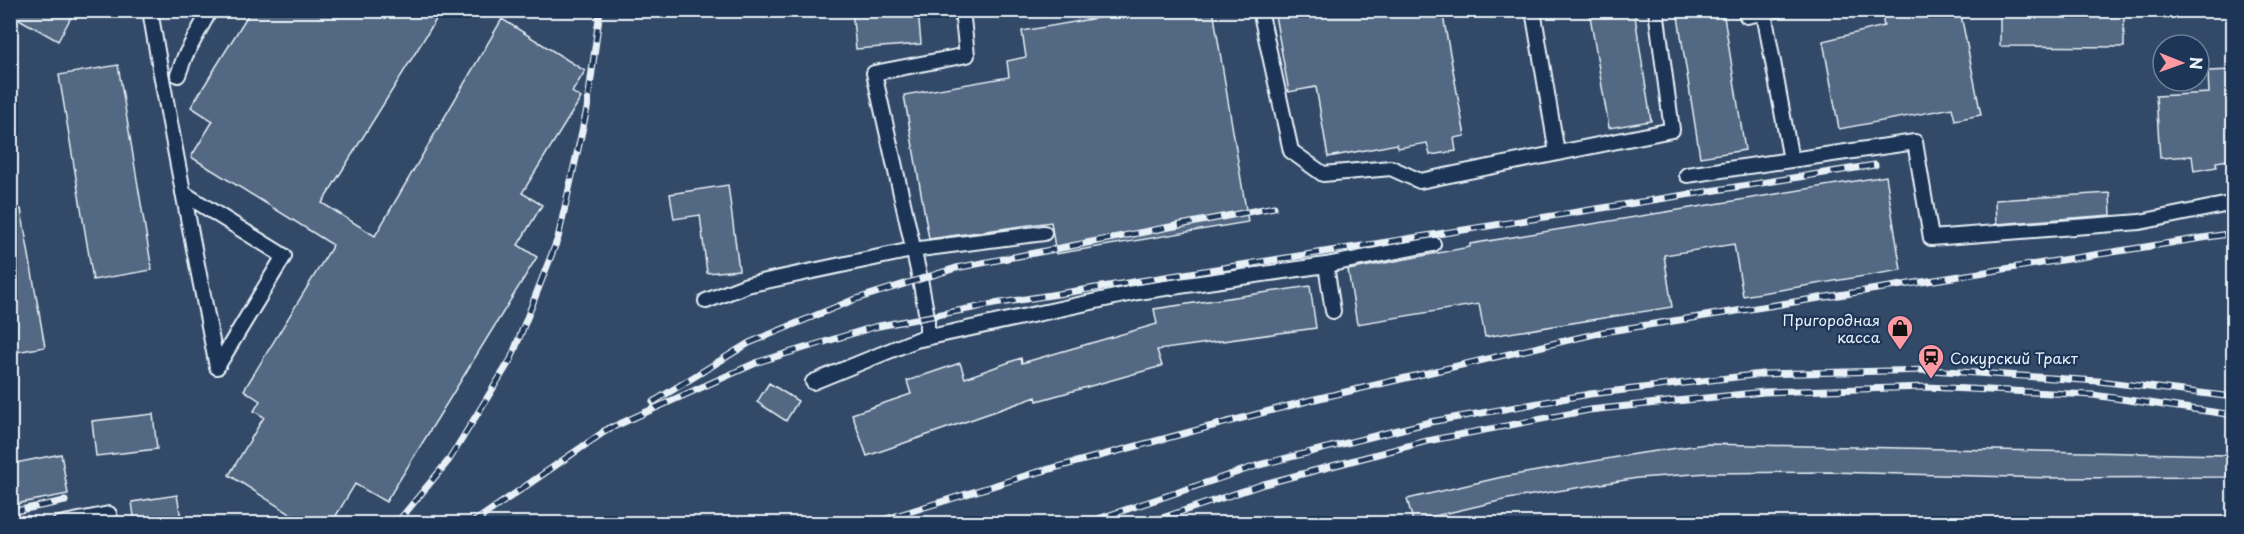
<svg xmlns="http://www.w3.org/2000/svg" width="2244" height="534" viewBox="0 0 2244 534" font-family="'Playpen Sans',sans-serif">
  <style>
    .built { fill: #334a68; fill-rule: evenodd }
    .building { fill: #536782; stroke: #e8f1f8; stroke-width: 1.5 }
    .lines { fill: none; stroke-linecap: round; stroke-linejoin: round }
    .service-casing { stroke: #e8f1f8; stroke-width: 18 }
    .service { stroke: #1d3557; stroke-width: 14 }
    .rail-casing { stroke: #e8f1f8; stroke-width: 7 }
    .rail { stroke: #1d3557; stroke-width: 4.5; stroke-dasharray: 14; stroke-linecap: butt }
    .labels { text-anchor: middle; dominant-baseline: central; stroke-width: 4.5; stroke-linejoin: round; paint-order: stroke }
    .poi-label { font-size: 15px; fill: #e8f1f8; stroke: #1d3557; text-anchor: end }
  </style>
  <rect width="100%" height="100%" fill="#253d5d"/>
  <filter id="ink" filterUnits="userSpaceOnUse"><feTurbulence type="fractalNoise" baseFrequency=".0167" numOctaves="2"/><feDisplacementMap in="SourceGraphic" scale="12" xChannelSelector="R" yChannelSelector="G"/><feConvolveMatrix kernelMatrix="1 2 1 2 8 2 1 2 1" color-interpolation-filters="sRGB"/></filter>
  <g filter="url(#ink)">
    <!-- built -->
    <path class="built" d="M10,11H2233V523H11ZM2163,45H2199V81H2163Z"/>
    <!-- building -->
    <path class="building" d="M10,10H75L58,41L10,14Z
      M251,10H442L322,203L375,236L502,19L585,71L572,92L581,98L522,193L542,205L518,245L537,257L386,502L355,484L331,524H306L229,475L264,417L254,411L260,401L244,390L333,245L191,157L213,121L191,107Z
      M852,10H918L921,44L856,49Z
      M1143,10H1213L1248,222L1056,254L1051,222L929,239L904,95L1009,77L1007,61L1026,57L1022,31Z
      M1274,10H1442L1465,136L1454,138L1456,151L1430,155L1427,143L1398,148L1397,144L1328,157L1316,87L1289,92Z
      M1589,10H1634L1651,121L1609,128Z
      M1677,10H1723L1745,150L1700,157Z
      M1881,10H1960L1981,115L1955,120L1952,108L1839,129L1823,41L1884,26Z
      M2000,10H2124V47L2000,46Z
      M118,65L152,270L93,280L59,75Z
      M2234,70V159L2216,162L2217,167L2194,171L2192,156L2160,158L2156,96L2209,93L2208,71Z
      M1886,176L1901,270L1743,296L1734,244L1664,255L1672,307L1485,337L1479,304L1357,324L1348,270L1470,247V244Z
      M728,185L739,270L707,273L700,215L674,219L670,194Z
      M2110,193L2111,215L1996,224L1995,200Z
      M21,209L45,347L10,353V210Z
      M1310,286L1316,328L1157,350L1162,366L1037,401L1036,397L867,456L852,414L911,394L907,381L960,363L965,378L1021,358L1022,363L1157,324L1154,309Z
      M769,383L798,401L786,421L757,402Z
      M153,414L157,449L96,456L92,421Z
      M1706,444L2227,455L2228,477L2050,478L1830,472L1708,473L1638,478L1508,499L1413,521L1407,499L1502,477L1635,454Z
      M61,454L68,494L10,505V464Z
      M177,495L182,524H135L132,502Z"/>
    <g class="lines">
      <!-- service casing -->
      <g class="service-casing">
        <path id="service" d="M150,10C170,130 194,248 217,367L284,256L183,193
          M1260,10L1291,151L1323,174L1391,168L1420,181L1672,130L1656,10
          M1533,10L1557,153
          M1746,10L1747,16L1777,10
          M1764,13L1791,160
          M178,75L185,56L210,10
          M1687,175L1915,142L1931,238L2140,222L2234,203
          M1326,265L1433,244
          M706,301L747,285L912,250L1044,233
          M927,337V317L920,279L874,73L967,55L962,10
          M813,382L916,340L1138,292L1326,265L1333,311
          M59,524L109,514L111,524"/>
      </g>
      <!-- service -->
      <use href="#service" class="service"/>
      <!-- rail casing -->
      <g class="rail-casing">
        <path id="rail" d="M653,402L749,343L853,300L956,268L1274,207
          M604,431L758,362L874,327L994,304L1875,165
          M10,512L65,501
          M396,524L449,460L511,359L558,238L587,109L600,10
          M471,524L611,427
          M870,524L1031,474L1311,400L1603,332L2234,233
          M1083,524L1259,465L1430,422L1590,394L1762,374L1930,370L2098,381L2234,397
          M1144,524L1264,484L1427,441L1589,410L1764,392L1927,387L2093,395L2234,415"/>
      </g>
      <!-- rail -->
      <use href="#rail" class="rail"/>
    </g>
  </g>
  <!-- icons -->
  <defs>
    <g id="shop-pin" transform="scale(1.35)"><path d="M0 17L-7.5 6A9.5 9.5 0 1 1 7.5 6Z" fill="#ff9aa2" stroke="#1d3557"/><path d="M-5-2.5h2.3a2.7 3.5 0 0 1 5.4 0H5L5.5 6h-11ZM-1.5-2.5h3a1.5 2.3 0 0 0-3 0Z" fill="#111"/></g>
    <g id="station-pin" transform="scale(1.35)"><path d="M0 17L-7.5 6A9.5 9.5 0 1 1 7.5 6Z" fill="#ff9aa2" stroke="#1d3557"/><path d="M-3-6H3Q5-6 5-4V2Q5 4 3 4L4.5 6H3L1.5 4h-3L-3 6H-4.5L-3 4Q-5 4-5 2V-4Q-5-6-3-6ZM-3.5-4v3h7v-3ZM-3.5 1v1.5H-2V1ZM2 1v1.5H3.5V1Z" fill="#111"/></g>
  </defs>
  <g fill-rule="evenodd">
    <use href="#shop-pin" x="1900" y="328"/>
    <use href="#station-pin" x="1931" y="357"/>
  </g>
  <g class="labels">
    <!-- poi labels -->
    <g class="poi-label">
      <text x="1880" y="319">Пригородная<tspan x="1880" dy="17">касса</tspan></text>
      <text x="1950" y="357" text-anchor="start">Сокурский Тракт</text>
    </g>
  </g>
  <!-- margin -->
  <rect width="2244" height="534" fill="none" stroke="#1d3557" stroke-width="36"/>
  <rect x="18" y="18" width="2208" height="498" fill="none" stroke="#e8f1f8" stroke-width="2" filter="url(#ink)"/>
  <!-- north arrow -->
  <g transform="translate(2181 63) rotate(91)"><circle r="28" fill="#1d3557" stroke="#6e8097" stroke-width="1.5"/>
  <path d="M0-4.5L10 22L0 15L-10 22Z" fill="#ff9aa2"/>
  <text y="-9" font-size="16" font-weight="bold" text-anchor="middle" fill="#e8f1f8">N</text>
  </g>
</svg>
